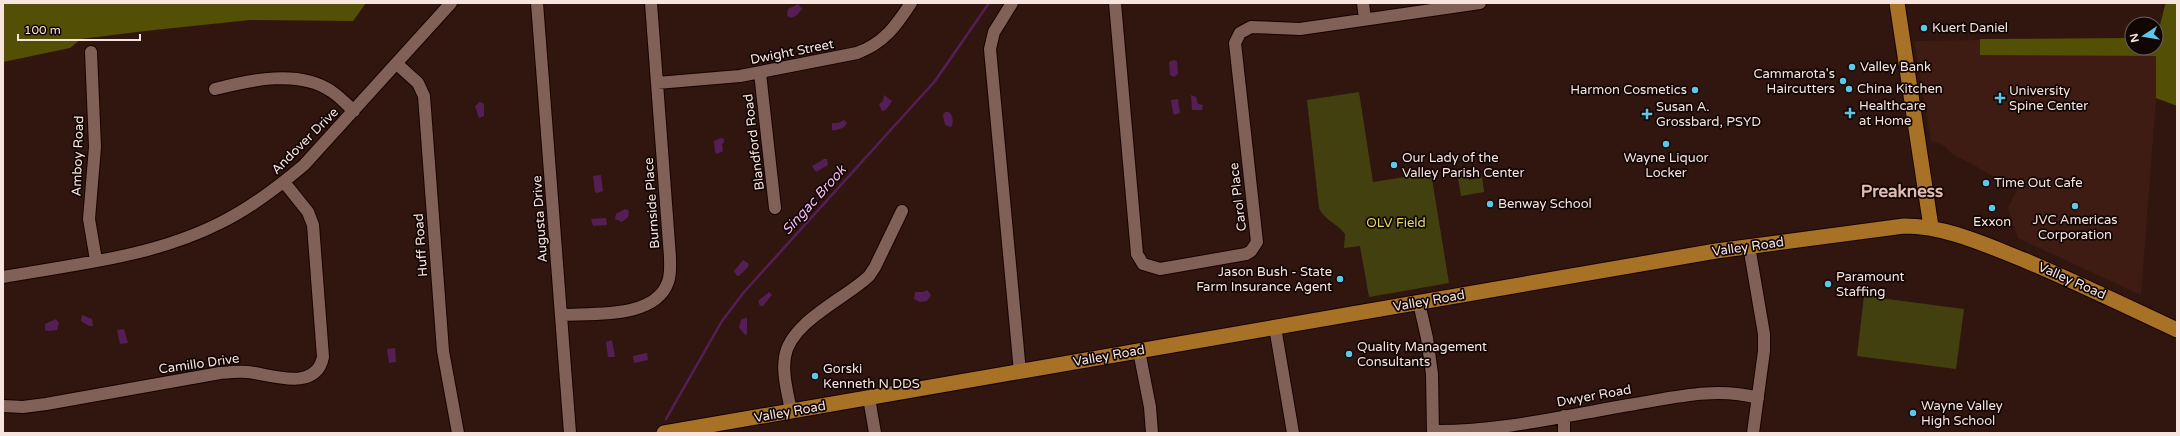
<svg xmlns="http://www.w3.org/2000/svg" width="2180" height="436" viewBox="0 0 2180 436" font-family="'Varela Round',sans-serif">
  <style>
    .built { fill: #3e1c13 }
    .green { fill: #434010 }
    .forest { fill: #534f05 }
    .water { fill: #541f56 }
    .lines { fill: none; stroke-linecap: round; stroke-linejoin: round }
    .stream { stroke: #541f56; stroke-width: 2.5 }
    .minor-casing { stroke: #170200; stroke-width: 14 }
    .major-casing { stroke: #170200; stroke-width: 17 }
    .minor { stroke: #816057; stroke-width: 12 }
    .major { stroke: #a77126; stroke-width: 15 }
    .poi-dot { fill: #5dc7e8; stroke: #110604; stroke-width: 1.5 }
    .labels { text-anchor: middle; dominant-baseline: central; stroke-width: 3.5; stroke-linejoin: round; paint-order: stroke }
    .poi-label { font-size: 13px; fill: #f8e4df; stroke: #110604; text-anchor: start }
    .street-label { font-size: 13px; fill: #f8e4df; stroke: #110604 }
    .park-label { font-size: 13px; fill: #e3dc67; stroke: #110604 }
    .water-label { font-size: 14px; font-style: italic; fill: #f7b8f8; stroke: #110604 }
    .district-label { font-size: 17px; font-weight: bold; fill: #e2bcb2; stroke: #110604 }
  </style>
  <rect width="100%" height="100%" fill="#31160f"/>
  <!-- built -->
  <path class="built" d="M2132,38V48L2156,56V98L2141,295L2018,238L2008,208L2017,189L1951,153L1943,145L1931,141L1914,41Z"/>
  <!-- green -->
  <path class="green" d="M1359,92L1373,182L1431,173L1449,283L1369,297L1360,246L1344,248L1345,234C1336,222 1326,222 1319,208L1307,100Z
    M1469,176V180L1482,177L1484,192L1461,196L1458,178Z
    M1864,296L1964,309L1956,369L1857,356Z"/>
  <!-- forest -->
  <path class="forest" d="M3,3H366L353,21L250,20L145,31L81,39L70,48L3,62Z
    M2167,3H2177V106L2156,98V56L1980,55V39L2132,38V48H2156V32L2159,29L2165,5Z"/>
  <!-- water -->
  <path class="water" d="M798,4L802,9L797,15L791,18L787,16L788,9Z
    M1173,60L1177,61L1178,74L1174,77L1170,75L1169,62Z
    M884,95L892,101L886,110L882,111L879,104L883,101Z
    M1191,95L1196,97L1198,104L1203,105L1202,110H1192Z
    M1178,99L1180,113L1175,115L1173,113L1171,100Z
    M480,102L484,104V116L479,118L475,106Z
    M945,112H949C953,116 954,122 951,127L945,125L943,115Z
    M844,120L847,123C845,128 837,131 832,130V123H838Z
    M721,138L724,139V142L722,144L723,151L717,154L715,152L714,141Z
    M824,159H827L828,165L816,172L812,166Z
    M601,175L603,191L597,193L595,192L593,176Z
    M625,209L629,211L628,217L622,222L615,219L616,214Z
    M606,218L607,225L593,226L591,219Z
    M743,260L748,263L749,266L739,276H737L734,271Z
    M927,290L931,295L927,301L920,302L914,299L915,292H923Z
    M769,292L772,295L763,306H760L758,301Z
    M82,315L92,319L93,326H89L81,321Z
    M745,318H747V334L745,335L739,327L741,320Z
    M56,319L59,323L57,330L48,331L45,330V324Z
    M124,329L128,343L120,344L117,330Z
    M612,340L615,357H608L606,342Z
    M395,348L396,362L389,363L387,349Z
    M647,353L648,360L634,363L633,356Z"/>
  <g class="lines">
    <!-- stream -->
    <path class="stream" d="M666,419L722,321L744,292L935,81L989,3"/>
    <!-- minor casing -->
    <g class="minor-casing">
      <path id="minor" d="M537,3L570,433
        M1012,3L994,32L990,49L1020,372
        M1115,3L1137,254L1143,264L1160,269L1246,254L1251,251L1257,242L1235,43L1240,33L1251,27L1300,29L1480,3
        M1363,3L1365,19
        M91,52L95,147L89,219L96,260
        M397,64L418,83L424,96L443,351L458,433
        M760,73L775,208
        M657,83L740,76L857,53C884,43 896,26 911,3
        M215,89C250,80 299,69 331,91C339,96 346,104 354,111
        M1749,246L1764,334V351L1753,433
        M3,277C76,264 153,257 220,223C251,208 278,187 304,165L451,3
        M1419,303L1427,338L1432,374L1433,433
        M561,315C594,313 655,319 668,282C671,274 670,265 670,257L651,3
        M1275,327L1293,433
        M1139,351L1150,407L1152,433
        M869,398L875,433
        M3,406L23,407L46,404L220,373C230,372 239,371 248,372C272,375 316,392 323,357L313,225L308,212L284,182
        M791,411C788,394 782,374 785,357C790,322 845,299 869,276L875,267L902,211
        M1564,416V433
        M1433,431C1501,432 1568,415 1635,404C1677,397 1716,387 1758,398"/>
    </g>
    <!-- major casing -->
    <g class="major-casing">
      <path id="major" d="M1897,3L1931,227
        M664,433L1716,251L1904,226C1946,226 1986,245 2024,260C2076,282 2126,306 2177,330"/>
    </g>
    <!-- minor -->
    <use href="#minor" class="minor"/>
    <!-- major -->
    <use href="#major" class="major"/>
  </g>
  <!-- markers -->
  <g class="poi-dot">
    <circle cx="1924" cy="28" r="4"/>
    <circle cx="1852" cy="67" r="4"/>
    <circle cx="1843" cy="81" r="4"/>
    <circle cx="1849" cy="89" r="4"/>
    <circle cx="1695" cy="90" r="4"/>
    <path d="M1998 92h4v4h4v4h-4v4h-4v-4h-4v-4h4z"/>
    <path d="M1848 107h4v4h4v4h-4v4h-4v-4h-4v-4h4z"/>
    <path d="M1645 108h4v4h4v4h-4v4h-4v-4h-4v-4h4z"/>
    <circle cx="1666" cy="144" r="4"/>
    <circle cx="1394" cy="165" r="4"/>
    <circle cx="1986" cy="183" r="4"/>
    <circle cx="1490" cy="204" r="4"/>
    <circle cx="2075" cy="206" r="4"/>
    <circle cx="1992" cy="208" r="4"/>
    <circle cx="1340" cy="279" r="4"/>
    <circle cx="1828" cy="284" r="4"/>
    <circle cx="1349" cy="354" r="4"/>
    <circle cx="815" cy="376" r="4"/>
    <circle cx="1913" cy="413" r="4"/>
  </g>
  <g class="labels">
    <!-- poi labels -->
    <g class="poi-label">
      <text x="1932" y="28">Kuert Daniel</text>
      <text x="1860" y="67">Valley Bank</text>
      <text x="1835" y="74" text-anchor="end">Cammarota's<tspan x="1835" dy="15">Haircutters</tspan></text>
      <text x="1857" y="89">China Kitchen</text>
      <text x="1687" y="90" text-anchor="end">Harmon Cosmetics</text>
      <text x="2009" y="91">University<tspan x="2009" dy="15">Spine Center</tspan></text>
      <text x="1859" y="106">Healthcare<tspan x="1859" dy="15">at Home</tspan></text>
      <text x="1656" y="107">Susan A.<tspan x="1656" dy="15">Grossbard, PSYD</tspan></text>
      <text x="1402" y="158">Our Lady of the<tspan x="1402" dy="15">Valley Parish Center</tspan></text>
      <text x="1666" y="158" text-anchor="middle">Wayne Liquor<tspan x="1666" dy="15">Locker</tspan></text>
      <text x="1994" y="183">Time Out Cafe</text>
      <text x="1498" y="204">Benway School</text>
      <text x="2075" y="220" text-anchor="middle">JVC Americas<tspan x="2075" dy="15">Corporation</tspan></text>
      <text x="1992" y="222" text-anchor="middle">Exxon</text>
      <text x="1332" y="272" text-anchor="end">Jason Bush - State<tspan x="1332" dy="15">Farm Insurance Agent</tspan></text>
      <text x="1836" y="277">Paramount<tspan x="1836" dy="15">Staffing</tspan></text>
      <text x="1357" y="347">Quality Management<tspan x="1357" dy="15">Consultants</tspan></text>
      <text x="823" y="369">Gorski<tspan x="823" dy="15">Kenneth N DDS</tspan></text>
      <text x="1921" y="406">Wayne Valley<tspan x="1921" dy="15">High School</tspan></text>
    </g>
    <!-- street labels -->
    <g class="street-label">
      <text transform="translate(792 52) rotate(-11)">Dwight Street</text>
      <text transform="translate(305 141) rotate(-45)">Andover Drive</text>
      <text transform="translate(754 142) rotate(-97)">Blandford Road</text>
      <text transform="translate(78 156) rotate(-88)">Amboy Road</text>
      <text transform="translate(1238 197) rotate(-97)">Carol Place</text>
      <text transform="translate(652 203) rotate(-94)">Burnside Place</text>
      <text transform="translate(540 219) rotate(-94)">Augusta Drive</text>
      <text transform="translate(421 245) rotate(-94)">Huff Road</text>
      <text transform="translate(1748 247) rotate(-8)">Valley Road</text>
      <text transform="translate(2072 281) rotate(24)">Valley Road</text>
      <text transform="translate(1429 301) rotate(-10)">Valley Road</text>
      <text transform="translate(1109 356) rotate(-10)">Valley Road</text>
      <text transform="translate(199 364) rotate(-8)">Camillo Drive</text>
      <text transform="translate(1594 396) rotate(-10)">Dwyer Road</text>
      <text transform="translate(790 412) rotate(-10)">Valley Road</text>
    </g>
    <!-- park labels -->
    <g class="park-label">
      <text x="1396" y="223">OLV Field</text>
    </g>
    <!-- water labels -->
    <g class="water-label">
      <text transform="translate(814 200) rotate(-48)">Singac Brook</text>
    </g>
    <!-- district labels -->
    <g class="district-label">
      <text x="1902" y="191">Preakness</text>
    </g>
  </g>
  <!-- border -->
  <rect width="2180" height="436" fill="none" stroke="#f8e4df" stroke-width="8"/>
  <!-- north arrow -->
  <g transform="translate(2144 36) rotate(258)"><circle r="19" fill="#110604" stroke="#6d5f5c"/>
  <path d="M0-3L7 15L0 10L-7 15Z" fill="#5dc7e8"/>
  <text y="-6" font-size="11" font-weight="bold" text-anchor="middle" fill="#f8e4df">N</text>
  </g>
  <!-- scale -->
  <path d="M18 34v6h122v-6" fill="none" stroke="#f8e4df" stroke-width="2"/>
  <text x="24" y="34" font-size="12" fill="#f8e4df" stroke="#110604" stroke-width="3" paint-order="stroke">100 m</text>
</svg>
